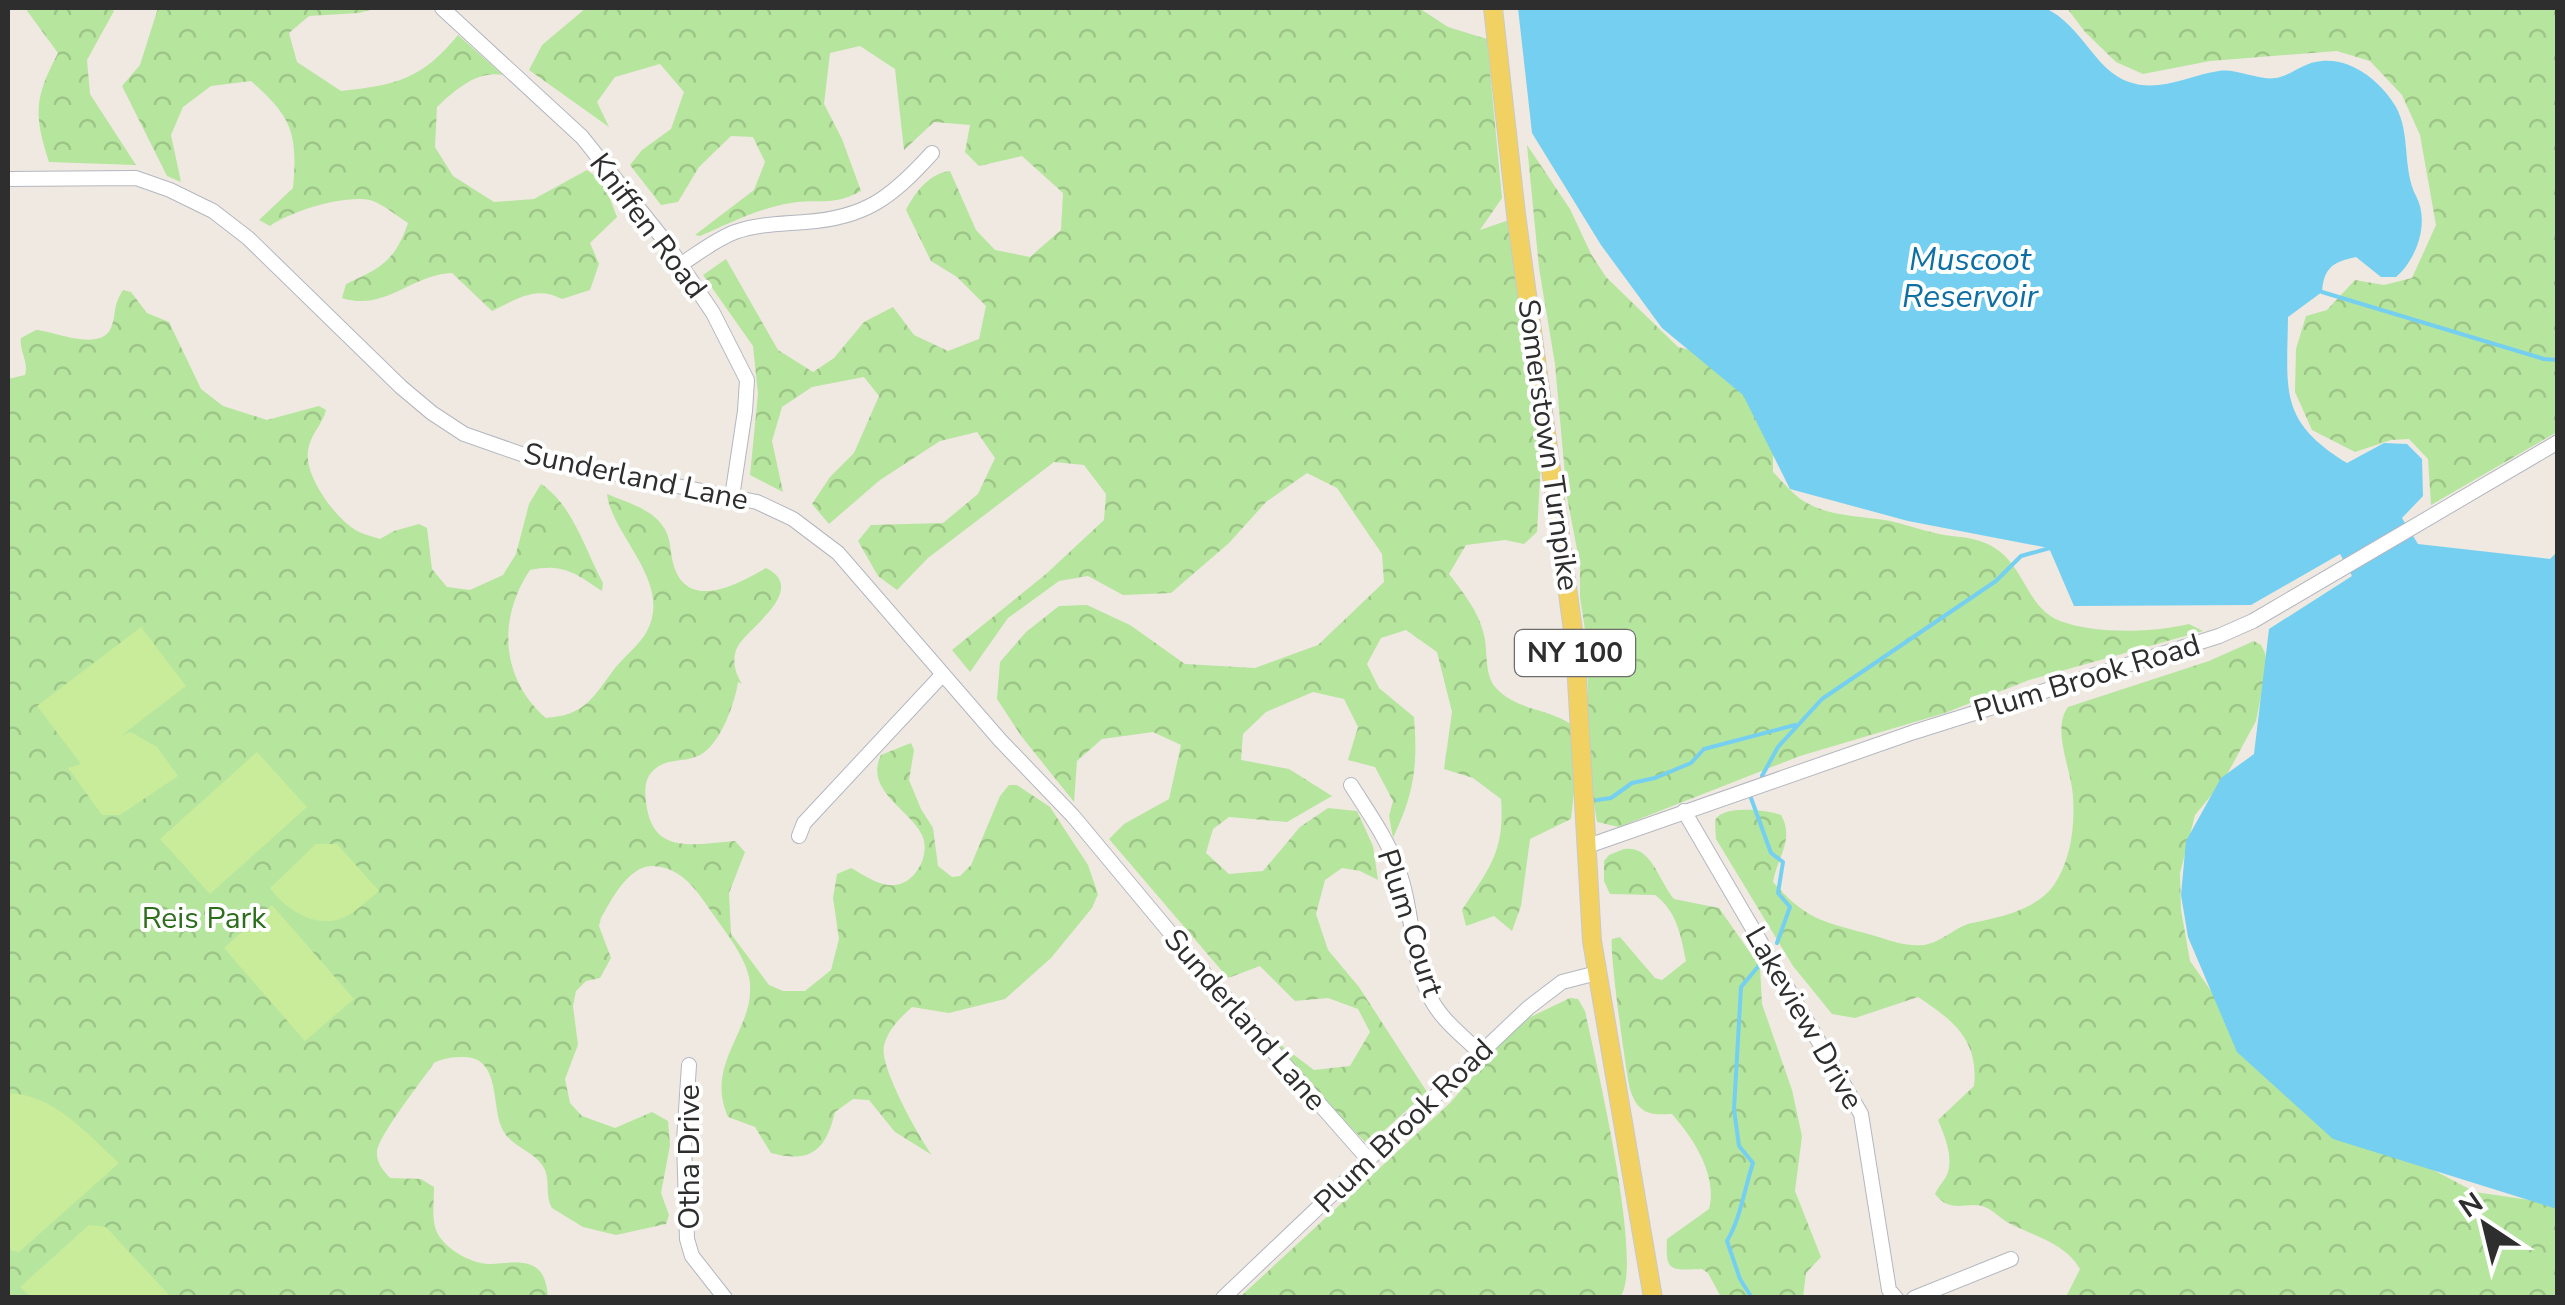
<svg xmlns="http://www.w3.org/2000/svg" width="2565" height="1305" viewBox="0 0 2565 1305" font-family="'Nunito Sans',sans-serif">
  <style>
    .forest { fill: url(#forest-crowns) }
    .pitch { fill: #c9ec9a }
    .water { fill: #75cff0 }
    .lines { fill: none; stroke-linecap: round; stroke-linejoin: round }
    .stream { stroke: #75cff0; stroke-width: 4 }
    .minor-casing { stroke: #b4b7c1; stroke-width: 16 }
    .major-casing { stroke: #c9c9c9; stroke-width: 20 }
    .minor { stroke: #fff; stroke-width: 14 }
    .major { stroke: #f2d163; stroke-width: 18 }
    .labels { text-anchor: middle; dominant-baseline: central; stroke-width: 8; stroke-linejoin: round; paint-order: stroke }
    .shield { fill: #fff; stroke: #6d6d6d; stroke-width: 2.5 }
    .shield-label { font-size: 28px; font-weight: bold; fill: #2e2e2e }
    .street-label { font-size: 30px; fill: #2e2e2e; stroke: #fff }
    .park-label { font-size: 30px; fill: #2c6e1b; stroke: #fff }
    .water-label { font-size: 32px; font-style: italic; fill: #0d6fa3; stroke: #fff }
  </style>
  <defs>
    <pattern id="forest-crowns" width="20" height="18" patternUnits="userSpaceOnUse" patternTransform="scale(2.5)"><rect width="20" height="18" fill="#b6e59e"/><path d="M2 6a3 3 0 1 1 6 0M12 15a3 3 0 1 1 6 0" fill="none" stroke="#9dc588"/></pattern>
  </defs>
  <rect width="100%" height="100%" fill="#efe9e1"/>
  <!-- forest -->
  <path class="forest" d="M25,8H110L114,11L87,60L90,94L136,165L49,162C33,113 35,97 58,53Z
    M158,8H377L359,13L309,16L289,33L297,62L341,91C397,85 422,79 458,35L503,75C477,70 455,90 437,107L435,147L453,176L494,202L534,199L587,170L604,183L617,217L590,243L599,264L590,290L562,299C536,285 517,299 492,311L452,273C412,274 385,312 342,298L346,284C381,268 395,261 408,223C397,216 384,205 373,201C348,193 291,211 270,226L259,220L293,188C298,133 292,117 251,81L211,86L183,107L171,135L181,182L167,176L122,86L140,65Z
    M586,8H1419L1448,27L1487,39L1502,198L1480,230L1509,220L1541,461L1537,532L1524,544L1505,540L1466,545L1449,574C1463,592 1479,612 1484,635C1488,651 1484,675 1496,688C1517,711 1549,708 1572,725L1577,765L1571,819L1530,839L1521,906L1512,931L1494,916L1466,926L1462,910C1489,868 1505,852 1501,799L1473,778L1444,769L1452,712L1437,652L1406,630L1381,638L1367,664L1379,688L1414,717C1418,767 1414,793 1393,838L1389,816L1393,801L1375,767L1348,760L1358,727L1344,699L1313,692L1266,712L1243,734L1241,760L1289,769L1332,796L1287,822L1229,817L1213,829L1206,853L1229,874L1263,871L1300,827L1328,808L1357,811L1373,846L1378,880L1360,871L1342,868L1325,880L1316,914L1328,950L1359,987L1427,1092L1368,1145L1294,1069L1274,1040L1314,1070L1350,1066L1370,1032L1358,1009L1328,998L1295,1001L1260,966L1228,978L1109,839L1124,824L1169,799L1181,745L1153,732L1102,739L1077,761L1074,802L1022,737L997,699L1000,662L1026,632L1059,606L1087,605L1130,625L1185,664L1255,668L1318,645L1384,582L1382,554L1337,488L1307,473L1266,502L1229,543L1171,593L1123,595L1088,576L1059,581L1008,618L970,672L952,650L1046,574L1104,520L1106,494L1084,465L1054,462L928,558L897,590L878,576L858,541L871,525L943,523L978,494L995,458L977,432L940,441L880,480L829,524L812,504L830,477L854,453L879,396L864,377L812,387L782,407L772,441L783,492L750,475L758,394L753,346L703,275L726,259L778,350L813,372L834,358L864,322L893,307L914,335L948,351L979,339L986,306L957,277L931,261L906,210C915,192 930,173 950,171L976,230L995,250L1030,257L1061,230L1063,193L1022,156L979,166L965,152L970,125L934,122L904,150L895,69L860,46L830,53L824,104L842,139L861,191C832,207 820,198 791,203C759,208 730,223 700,236L695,235L754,190L765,162L753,137L731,136L699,167L678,202L661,205L630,165L642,150L671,129L684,92L660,64L615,77L597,102L609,127L529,70L542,45Z
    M2067,8H2557V432L2431,505L2428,459L2409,439L2391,440L2355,452L2312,430L2295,392L2296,349L2306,316L2327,310L2355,280L2384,285L2412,278L2436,225L2420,135L2402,95L2370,61L2337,51L2210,61L2143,74L2116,62L2085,32Z
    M1527,145L1570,209L1591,254L1606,277L1678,347L1733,361L1773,440V472C1784,483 1794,496 1807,503C1832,517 1863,516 1890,521C1905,524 1920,530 1935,533C1949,537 1966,536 1980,541C2026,556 2022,606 2060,621C2095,634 2152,633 2189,624L2203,631L2029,680L1945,713L1800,756L1619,827L1597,822L1589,774L1587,643L1580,597V565L1567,497L1555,364L1539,268Z
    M123,290L131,292L147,313L169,322L201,389L223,406L267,420L319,406L326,410C323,423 312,433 309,446C301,471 331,512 351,527C358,533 371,536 380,539L394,531L419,524L427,528L432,569L447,587L470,590L503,575L516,554L529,504L541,484C573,505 585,550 603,583L602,591C575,573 563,563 530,570C497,619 501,679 546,718C583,715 591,701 612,672C622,658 640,645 647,631C673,582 612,536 607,494C625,502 650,508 662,525C671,536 670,550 673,563C686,613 738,584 766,568C809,589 748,628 738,646C731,659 735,673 742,684L738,682C735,703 720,745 700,755C683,764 665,756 651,773C644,781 645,793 646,802C652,856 693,844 735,841L745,852L729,893L731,934L769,985L783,991H805L831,970L839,939L833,898L837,874L851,868C864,875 880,887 895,885C916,883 931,854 922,835C909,808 864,791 881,755L911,743L914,750L909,780L921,809L933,828L938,866L952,877L960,876L971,865L1000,796L1009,785H1017L1050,807L1088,865L1098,894L1092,908L1051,958L1005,999L949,1013L912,1007C900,1018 888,1029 884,1046C879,1066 919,1137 932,1155L895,1132L869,1100L853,1099L835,1112C826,1149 812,1164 771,1153L755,1127L728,1117C703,1061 759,1027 749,977C744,953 720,925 706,904C693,885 678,867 653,866C629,865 611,900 601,918L599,926L611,958L600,978L586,981L576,991L573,1006L578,1045L565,1079L570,1103L582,1116L615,1128L652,1112L668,1121L670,1145L661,1193L669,1215L666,1224L616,1235L583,1227L552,1208C545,1196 550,1182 545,1170C536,1150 509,1148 501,1126C492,1102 499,1057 464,1057C453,1057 443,1058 434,1063C422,1081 380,1133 377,1151C376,1163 383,1170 390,1178L421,1179L434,1187C434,1199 432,1215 435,1227C440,1247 472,1265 491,1264C521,1262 545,1256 548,1297L8,1298V379L25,375C29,362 19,351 21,338L36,330C51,330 100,353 111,328C117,313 112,307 123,290Z
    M2254,641L2261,645L2265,653L2267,667L2256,721L2224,780L2195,815L2180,873L2181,910L2190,961L2221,1005L2407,1156L2475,1192L2557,1204V1297H2066L2080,1269C2065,1242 2032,1236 2007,1222C2000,1218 1994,1211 1987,1208C1969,1199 1952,1216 1935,1194C1938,1187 1946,1179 1948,1172C1953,1154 1944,1135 1938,1120L1974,1086C1979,1040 1953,1020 1918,997L1855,1018L1832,1014L1793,966L1716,839C1716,838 1715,823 1715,821C1721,804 1768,810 1781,815C1795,839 1777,858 1773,882C1807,921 1824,922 1872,935C1889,940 1905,947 1924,945C1943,942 1954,927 1972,923C2000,917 2036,910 2054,885C2071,860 2075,826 2073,797C2072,770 2051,730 2068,707L2209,661Z
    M1624,849C1652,845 1658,880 1674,899L1719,908L1760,967L1762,1004L1792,1090L1802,1136L1795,1191L1821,1257L1806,1273L1803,1297H1721L1708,1273L1702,1269C1671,1270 1665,1273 1667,1239L1709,1209C1718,1175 1693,1138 1672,1114C1663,1114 1650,1116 1642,1109C1636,1105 1632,1096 1630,1089C1626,1073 1609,949 1612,939L1620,937L1655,978L1662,980L1686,961C1681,936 1677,911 1655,895L1610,894L1604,881V861L1609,855Z
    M1570,998L1578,999L1585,1011C1595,1058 1645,1267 1620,1297L1239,1298L1450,1103L1520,1022Z"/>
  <!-- pitch -->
  <path class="pitch" d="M141,627L186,686L122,735L131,732L157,747L178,776L120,815H102L68,768L81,764L37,706Z
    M257,752L307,807L210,894L160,839Z
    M316,844H337L379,891C369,899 358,910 347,916C318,931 287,911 270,888Z
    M272,905L354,999L305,1041L224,948Z
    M8,1093C55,1095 86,1133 119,1163L19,1252L8,1250Z
    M89,1225L106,1227L171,1297H31L20,1287Z"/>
  <!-- water -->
  <path class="water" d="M1518,8H2045C2082,25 2095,71 2129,82C2159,93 2190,75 2219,71C2238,68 2262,83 2280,77C2294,73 2305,62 2322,61C2353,58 2382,83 2396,107C2411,135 2402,168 2416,196C2430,222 2417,259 2396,277H2381L2356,257C2332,262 2324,268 2322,292L2288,317C2287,392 2279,421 2347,463L2384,443L2407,444L2422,459L2423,496L2402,518L2418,544L2550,559L2557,552V1209L2333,1139L2237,1052L2188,937L2181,895L2186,841L2221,778L2254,754L2269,629L2352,576L2340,554L2251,605L2074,606L2049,548L1908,521L1790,489L1743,395L1662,328L1601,245L1532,133Z"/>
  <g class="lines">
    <!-- stream -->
    <path class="stream" d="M2322,292L2544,359L2558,360
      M1762,776L1778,747L1822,699L1996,581L2021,556L2050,548
      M1751,798L1771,853L1783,862L1778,893L1790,907L1777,943
      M1597,800L1611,798L1632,783L1655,778L1691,763L1704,749L1795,725
      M1752,1298L1740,1279L1727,1241C1741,1217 1744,1190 1753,1163L1739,1146L1734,1109L1741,987L1762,962"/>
    <!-- minor casing -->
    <g class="minor-casing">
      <path id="minor" d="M442,8L582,137L664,240L713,313L747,380L745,411L732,497
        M8,179L136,178L170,190L213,211L248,238L401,387L432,413L464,434L527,456L757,502L793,519L838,553L1000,740L1073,816L1197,965L1369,1160
        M680,265C697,254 716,239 735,232C757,224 782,224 805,222C866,218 892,197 932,153
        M1351,785C1368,812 1386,837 1397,866C1413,907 1410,954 1429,995C1439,1018 1462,1035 1480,1053
        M1684,811L1861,1114L1889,1290L1896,1298
        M799,836L804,823L943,674
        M1585,847L1914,732L2219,636L2253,621L2558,442
        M689,1065L684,1141L687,1239L692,1256L725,1298
        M1223,1298L1528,1008L1562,982L1597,973
        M1914,1298L2011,1259"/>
    </g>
    <!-- major casing -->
    <g class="major-casing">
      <path id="major" d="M1493,8L1516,214L1575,645L1592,941L1653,1298"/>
    </g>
    <!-- minor -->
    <use href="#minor" class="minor"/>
    <!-- major -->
    <use href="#major" class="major"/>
  </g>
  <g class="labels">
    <!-- shield labels -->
    <rect class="shield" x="1515" y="630" width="120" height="46" rx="8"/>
    <g class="shield-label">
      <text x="1575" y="653">NY 100</text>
    </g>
    <!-- street labels -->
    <g class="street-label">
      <text transform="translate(648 226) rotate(53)">Kniffen Road</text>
      <text transform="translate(1548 445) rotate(82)">Somerstown Turnpike</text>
      <text transform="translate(636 477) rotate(12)">Sunderland Lane</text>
      <text transform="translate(2087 678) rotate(-17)">Plum Brook Road</text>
      <text transform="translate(1410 923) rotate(72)">Plum Court</text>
      <text transform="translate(1804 1018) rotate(60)">Lakeview Drive</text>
      <text transform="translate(1245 1020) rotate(49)">Sunderland Lane</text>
      <text transform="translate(1404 1126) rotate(-44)">Plum Brook Road</text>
      <text transform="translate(689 1157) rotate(-90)">Otha Drive</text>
    </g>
    <!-- park labels -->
    <g class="park-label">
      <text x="204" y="918">Reis Park</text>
    </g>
    <!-- water labels -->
    <g class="water-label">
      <text x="1970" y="259">Muscoot<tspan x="1970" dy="37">Reservoir</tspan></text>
    </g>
  </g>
  <!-- border -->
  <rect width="2565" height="1305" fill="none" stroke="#2e2e2e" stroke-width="20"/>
  <!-- north arrow -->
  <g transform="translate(2485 1225) rotate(325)" stroke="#ffffff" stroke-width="8" paint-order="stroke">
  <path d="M0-8L18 38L0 25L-18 38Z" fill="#2e2e2e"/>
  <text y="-15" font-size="28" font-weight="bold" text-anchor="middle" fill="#2e2e2e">N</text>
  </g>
</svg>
